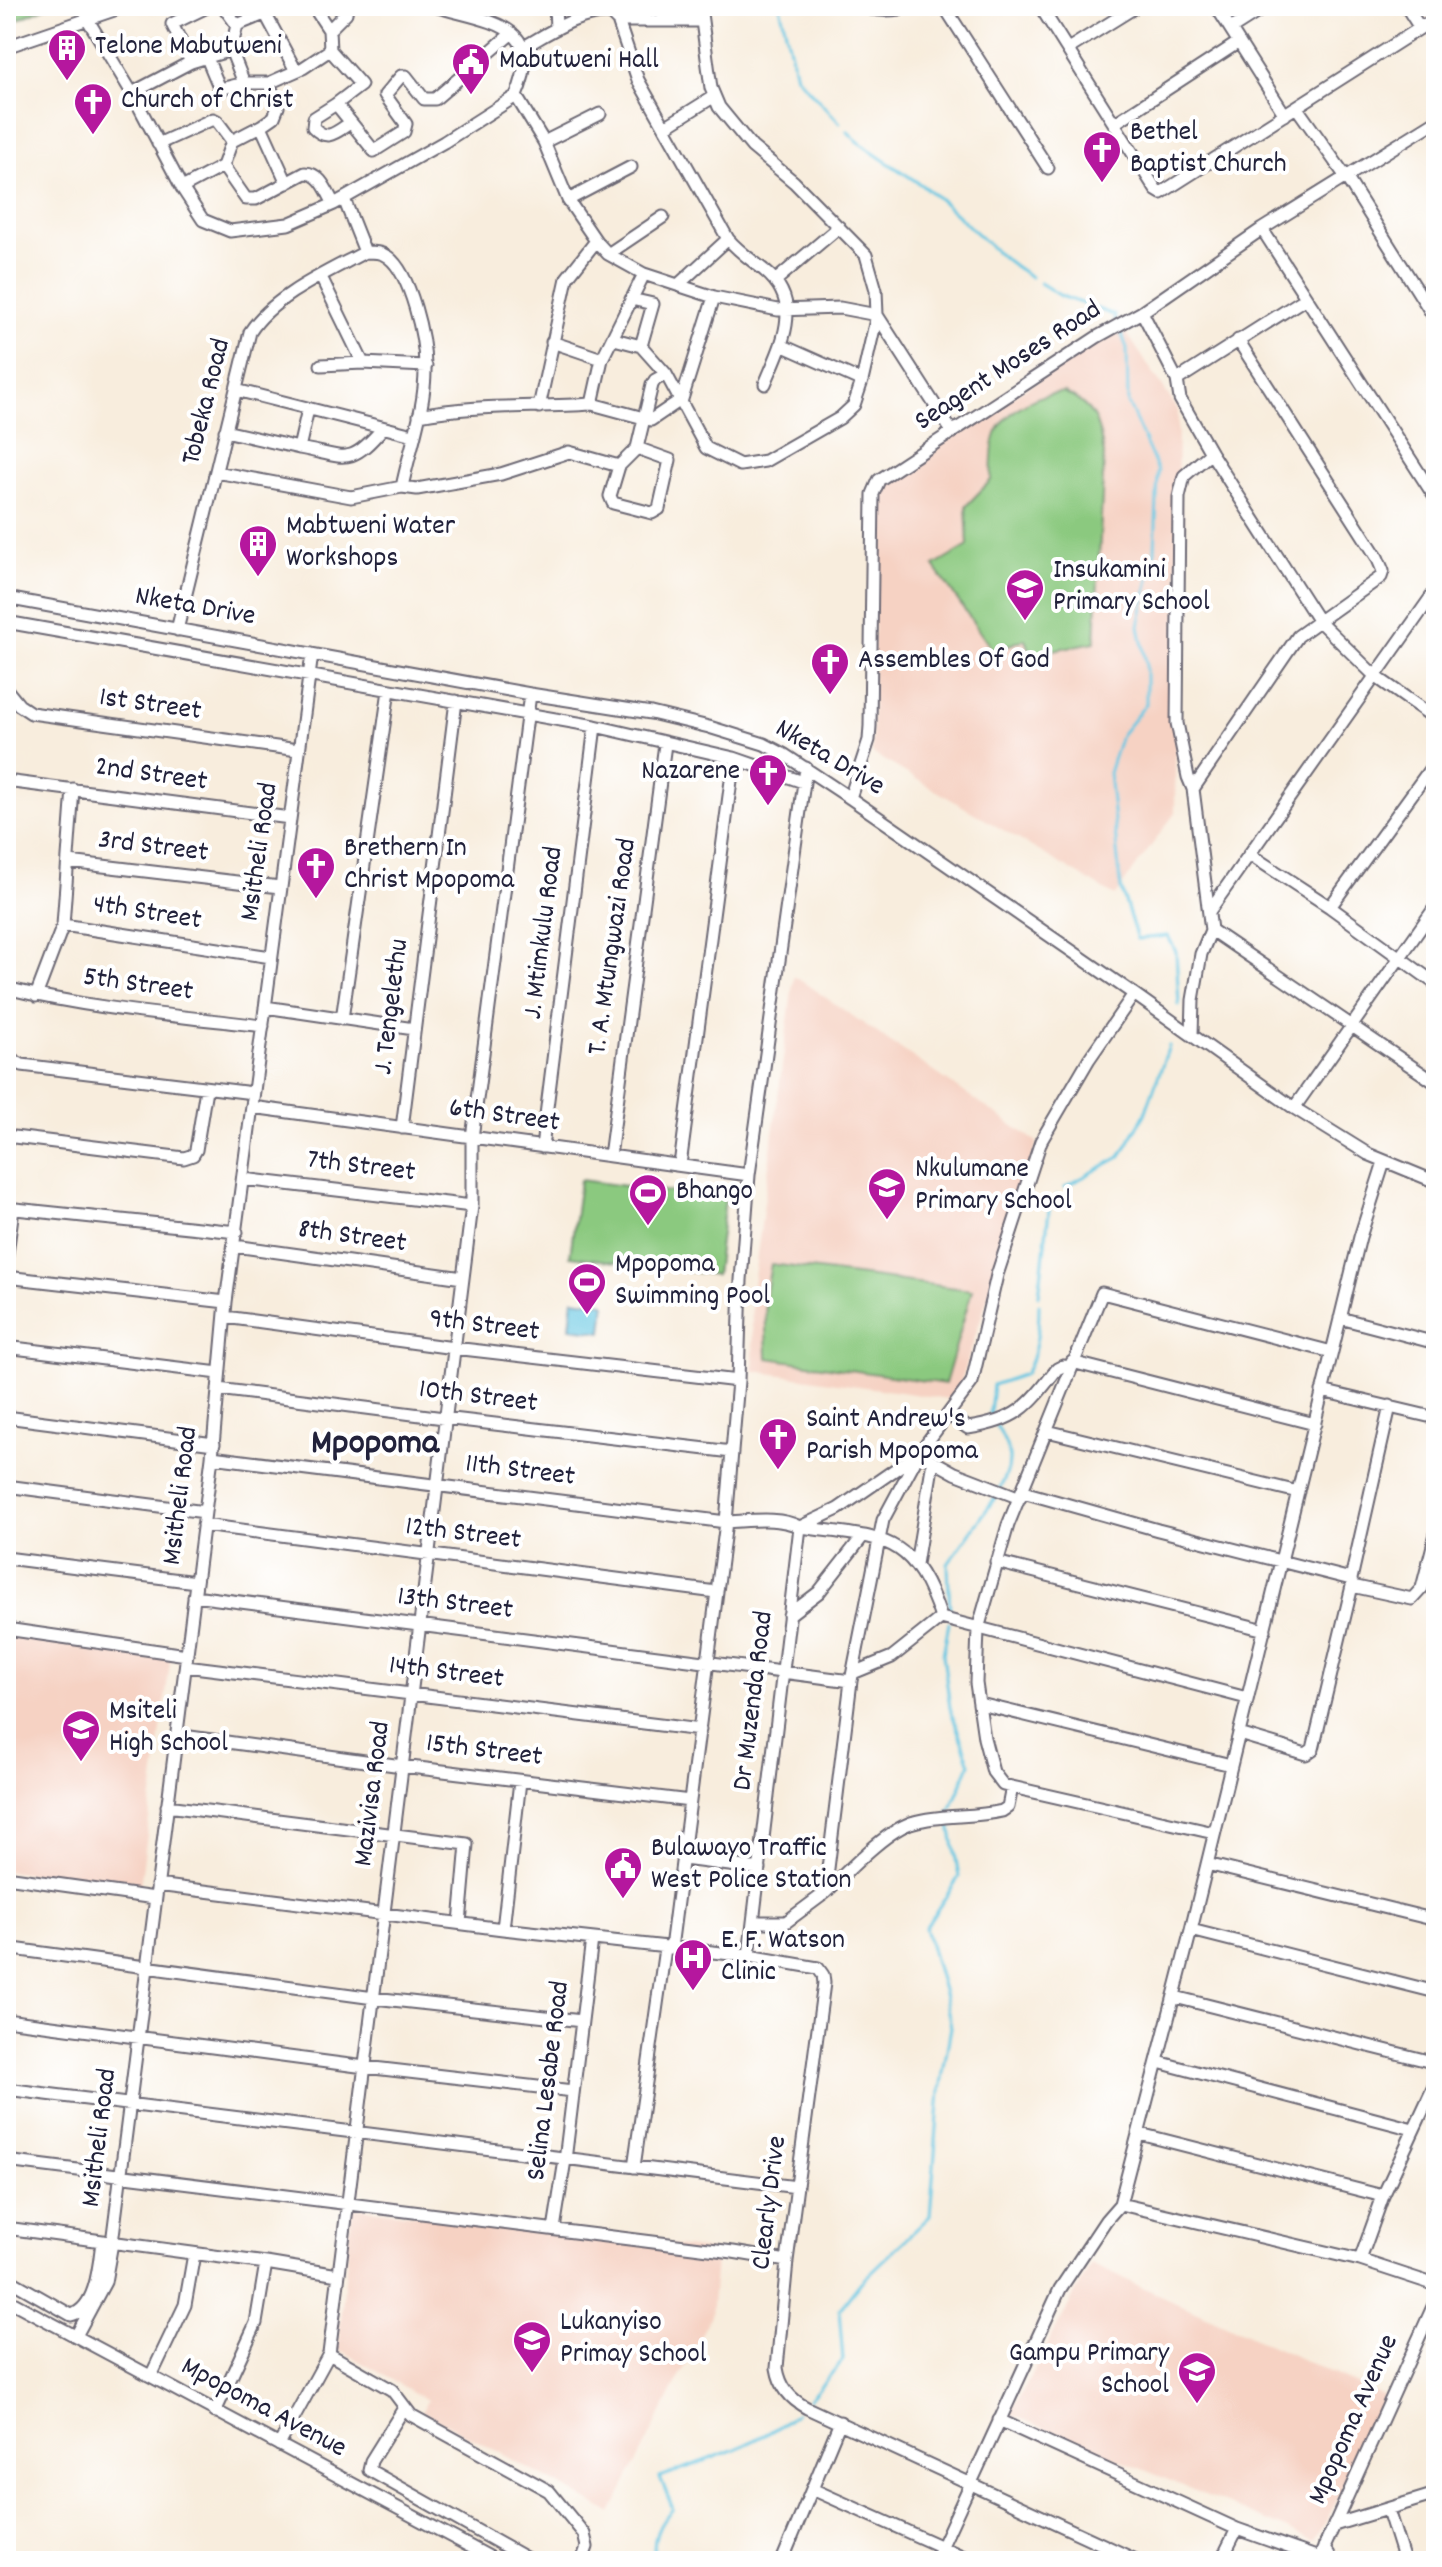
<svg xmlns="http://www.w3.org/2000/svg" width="1442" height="2567" viewBox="0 0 1442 2567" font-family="Dekko,sans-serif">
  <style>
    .built { fill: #f6d2c3 }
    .green { fill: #8bc97f; stroke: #56765d; stroke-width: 2 }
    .water { fill: #64c6e2; stroke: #43748e; stroke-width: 2 }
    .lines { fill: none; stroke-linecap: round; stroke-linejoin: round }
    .stream { stroke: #64c6e2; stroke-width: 3 }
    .minor-casing { stroke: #6d6974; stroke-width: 15 }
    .minor { stroke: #fff; stroke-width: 11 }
    .labels { text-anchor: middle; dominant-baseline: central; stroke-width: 8; stroke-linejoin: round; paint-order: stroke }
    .poi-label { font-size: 28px; fill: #22223b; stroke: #fff; text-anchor: start }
    .street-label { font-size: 28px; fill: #22223b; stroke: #fff }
    .district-label { font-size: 36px; font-weight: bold; fill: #22223b; stroke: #fff }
  </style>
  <rect width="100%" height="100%" fill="#fff"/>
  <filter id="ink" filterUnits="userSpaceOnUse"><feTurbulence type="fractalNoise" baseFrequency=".0125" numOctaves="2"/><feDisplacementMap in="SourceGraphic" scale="16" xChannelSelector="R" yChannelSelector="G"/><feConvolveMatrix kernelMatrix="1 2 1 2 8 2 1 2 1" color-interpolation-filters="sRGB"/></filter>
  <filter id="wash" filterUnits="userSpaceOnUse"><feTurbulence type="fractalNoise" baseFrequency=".006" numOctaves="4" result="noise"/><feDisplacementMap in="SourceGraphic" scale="32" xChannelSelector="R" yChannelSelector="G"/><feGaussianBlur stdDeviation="1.8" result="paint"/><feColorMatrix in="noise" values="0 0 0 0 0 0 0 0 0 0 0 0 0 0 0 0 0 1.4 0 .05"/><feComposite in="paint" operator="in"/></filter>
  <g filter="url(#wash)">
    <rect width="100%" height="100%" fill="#f8eddd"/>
    <!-- built -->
    <path class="built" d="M1122,326L1178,410L1175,813L1115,896L872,753L876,491L879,483Z
      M794,976L1037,1142L955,1400L754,1371L751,1300Z
      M6,1635L171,1655L140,1887L6,1871Z
      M352,2207L717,2251L711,2315L611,2513L422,2411L427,2400L338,2349Z
      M1091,2264L1383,2396L1333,2508L1315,2541L1010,2414Z"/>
    <!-- green -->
    <path class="green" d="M6,6H48L6,25Z
      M1064,392C1096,409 1097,420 1104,454L1095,642L1032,654L1025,639L993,651L934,566L968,546L966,506L991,480C993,444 989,428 1021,406C1038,396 1044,395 1064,392Z
      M580,1180L725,1199L716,1275L570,1256Z
      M771,1264L972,1290L945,1384L767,1358L765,1298Z"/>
    <!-- water -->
    <path class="water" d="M573,1299L605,1303L602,1332L570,1328Z"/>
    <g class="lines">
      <!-- stream -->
      <path class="stream" d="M780,6L796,76L840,123
        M847,131C871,156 905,171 932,193C966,220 993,255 1031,277
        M1040,283L1061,296L1114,315L1115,320
        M1120,330L1127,348L1128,403L1158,471L1155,551L1139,626L1146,663V704L1121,735L1109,773L1121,889L1137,939L1168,936L1176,952L1179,1005
        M1065,1187L1120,1157L1145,1114L1169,1046
        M1039,1295L1050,1202L1057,1195
        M993,1418L990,1412L993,1385L1025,1374C1037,1353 1039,1329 1039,1304
        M996,1425C1010,1450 1015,1461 1000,1488
        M950,1615L948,1564L997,1495
        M949,1623L943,1654L950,1708L970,1764L949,1813
        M809,2400L843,2360L839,2310L861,2282L930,2216L940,2090L951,2027L945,1997L925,1928L959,1877L950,1824
        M656,2561C650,2541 659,2522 673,2509L660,2477C698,2463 770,2441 796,2412"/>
    </g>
  </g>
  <g filter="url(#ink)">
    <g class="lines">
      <!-- minor casing -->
      <g class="minor-casing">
        <path id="minor" d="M223,6L237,25
          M313,6L329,30L330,50L361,85L336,104L374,151L404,132L406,124L385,95L401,76H406L424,99H435L512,33
          M435,6C486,22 548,22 516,96L544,142L568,200L596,241L608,254L644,274L714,297L778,310L840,308L877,315L951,430
          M555,6L556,29
          M860,6C876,12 896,11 913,6
          M944,6L1048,168
          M1040,6L1156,190L1161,193L1436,18
          M1216,6L1285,115
          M1406,6L1420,28
          M266,15L296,71
          M88,20L132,93L182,188L203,220L230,231L288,224L334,204L444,142L516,96
          M618,21H702
          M1231,29L1267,6
          M329,30L346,13L347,6
          M6,47L126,6
          M522,48C547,34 580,11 610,13L618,21L638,80L728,239
          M1068,49L1137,6
          M231,50L244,83H269L303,68L330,50
          M207,58L220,89L244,83
          M191,62L172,24L209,6
          M132,93L191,62L231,50L237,25L284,6
          M336,104L314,118L313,127C327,142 335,133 350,123
          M1297,108L1346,177L1436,320
          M1115,123L1239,42
          M261,126L274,117L278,107L269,83
          M665,127L713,97
          M544,142L600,114
          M158,144L213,119L217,121L232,141L261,126L287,183
          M223,166L232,141
          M182,188L223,166L246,199H256L305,173C321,173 327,192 334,204
          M568,200L631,167
          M1262,229L1436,499
          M608,254L663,217
          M321,277L363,363
          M775,281L839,227
          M678,285L728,239C739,252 752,260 765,271C805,304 781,345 765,384
          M631,299L653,304L641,346
          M1142,312L1177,380L1180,399L1211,453L1318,620L1375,676L1436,719
          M614,339L641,346L666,374L706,448L740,465L765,461L840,418L854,405L862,381L877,315L876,290L866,255L794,182L752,147L719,107L711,88L700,6
          M552,342L602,359
          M781,345L862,381
          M321,365L363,363L426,366
          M1177,380L1306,298
          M236,390L413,435
          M592,404L651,420L682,399L714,297
          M539,407L567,278L596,241
          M419,415C476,404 534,408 592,404L602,359L644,274
          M225,431L299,448L308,409
          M299,448C347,457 349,467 383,428
          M637,448L670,460L659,509L652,513L613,503L610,496L619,466L637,448L652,385L655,380L666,374
          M1211,453L1184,476L1179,497L1177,723L1188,777L1193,789L1211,930L1436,1083
          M216,472L351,497L402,487C410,448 426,406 425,366C425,338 411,274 388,257C381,252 374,252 365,252
          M402,487L417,489L501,474L569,452L619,466
          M6,598L530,694L651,713L709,727L764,744L785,755L850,798L1134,994L1294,1108L1368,1154L1436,1182
          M6,622L595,726L734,758L803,782
          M177,630L250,332C273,296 328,272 365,252L344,199
          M6,689L19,705L31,713L298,750
          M6,781L290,818
          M1193,789L1298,636L1381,577L1383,571L1377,557L1238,340
          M850,798L869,740L870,726L873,494L879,480L1097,337L1142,312L1262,229L1436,121
          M1249,854L1330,907L1436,984
          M69,862L280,887
          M1330,907L1436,761
          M1210,910L1436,590
          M63,925L271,957
          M6,988C90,1009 178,1016 263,1026
          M36,996L63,925L73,789
          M265,1007L414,1029
          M342,1019L389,690
          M1192,1035L1193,1000L1201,954L1211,930
          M6,1056L22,1065L253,1093
          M252,1107L749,1175
          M1294,1108L1436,906
          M402,1128L456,701
          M6,1136L184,1158L193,1155L196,1150L206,1089
          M542,1147L595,726
          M610,1156L665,744
          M680,1165L734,758
          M243,1179L472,1206
          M6,1208L237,1232
          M235,1246L463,1278
          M6,1261L13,1209
          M6,1277L226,1302
          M225,1317L454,1348L738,1381
          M1340,1318L1436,1343
          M6,1347L219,1373
          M1072,1362L1315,1424
          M218,1389L444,1418L732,1452
          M1322,1391L1436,1418
          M948,1414L968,1428C1016,1421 1028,1407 1057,1369L1063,1366L1071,1367
          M6,1417L214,1444
          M1047,1431L1298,1492
          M212,1457L726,1522C750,1521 779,1516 800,1527L749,1956
          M6,1486L205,1512
          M1023,1492L1158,1530L1351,1579
          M203,1525L716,1592
          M800,1527L838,1509L919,1453L972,1382L997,1275L1041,1141L1089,1059L1134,994
          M801,1527C882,1539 912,1531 941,1618
          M6,1558L196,1582
          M996,1562L1265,1630
          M916,1564L933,1461
          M1352,1585L1351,1579L1390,1406
          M194,1596L851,1681L825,1893L786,1922H753
          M789,1615L819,1592L863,1536
          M941,1618L1247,1698
          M6,1629L187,1655
          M186,1666L700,1730
          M853,1673L892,1657L941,1618
          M851,1681L883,1520L919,1453L955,1473L1020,1498
          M980,1704L1231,1765
          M1239,1734L1306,1754L1313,1749L1352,1586L1412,1599L1422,1588L1436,1534
          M176,1735L402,1766L690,1801
          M167,1806L467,1844L460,1923
          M1214,1833L1003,1785L993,1772L984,1738L976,1683L978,1629L1008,1525L1102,1293L1332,1352
          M684,1859L760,1869
          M1207,1864L1436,1920
          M6,1877L155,1898
          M157,1885L503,1929L749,1956L818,1968L823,1975L824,1983L787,2261L777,2368C780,2387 790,2399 807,2408L1138,2561
          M825,1893C846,1873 887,1829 914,1822C942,1814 973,1818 1002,1811L1008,1807L1012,1787
          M503,1929L520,1781
          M1191,1930L1436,1992
          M6,1948L374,1998L582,2021
          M671,1948L726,1522L738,1381L741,1280L749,1175L806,768
          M1175,1997L1436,2063
          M6,2020L365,2067L573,2091
          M1158,2062L1413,2129
          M6,2089L797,2187
          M1140,2134L1383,2196
          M6,2161L733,2252L787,2261
          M634,2167L665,1948
          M1120,2204L1360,2260L1436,2285
          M6,2228L266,2263L338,2275
          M554,2229L565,2160L592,1939
          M1360,2260L1383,2196L1436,2082
          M6,2278L71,2315C97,2308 99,2264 102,2241
          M6,2299L497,2561
          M76,2336L105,2282L112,2243L212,1457L226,1302L312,654
          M329,2354L392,2390L411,2415L549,2491L584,2534L587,2547L582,2561
          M151,2376L185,2305L194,2254
          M404,2408L371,2461L369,2470L531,2561
          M215,2412L256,2323L266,2263
          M999,2420L1237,2529L1319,2558
          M279,2445L329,2354L472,1206V1138L530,694
          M812,2489L973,2561
          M1388,2510L1404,2561
          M1334,2525L1436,2494
          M1324,2547L1333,2561
          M782,2561L840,2422
          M935,2561L1060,2289L1106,2220L1120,2204L1191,1930L1360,1237L1384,1162
          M1221,2561L1237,2529
          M1318,2561L1436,2300"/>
      </g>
      <!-- minor -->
      <use href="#minor" class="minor"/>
    </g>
  </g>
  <!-- icons -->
  <defs>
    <g id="building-pin" transform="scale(2)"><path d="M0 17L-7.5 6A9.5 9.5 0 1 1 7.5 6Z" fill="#b5179e" stroke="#fff"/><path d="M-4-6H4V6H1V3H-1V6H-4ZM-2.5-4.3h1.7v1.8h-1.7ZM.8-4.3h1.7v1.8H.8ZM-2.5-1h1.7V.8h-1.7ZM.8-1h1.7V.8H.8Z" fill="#fff"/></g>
    <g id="civic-pin" transform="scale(2)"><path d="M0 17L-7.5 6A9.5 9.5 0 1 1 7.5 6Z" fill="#b5179e" stroke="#fff"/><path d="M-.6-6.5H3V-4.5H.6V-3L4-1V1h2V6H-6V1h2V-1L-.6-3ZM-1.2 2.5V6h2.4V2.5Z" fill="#fff"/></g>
    <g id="church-pin" transform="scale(2)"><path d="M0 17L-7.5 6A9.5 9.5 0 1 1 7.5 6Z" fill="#b5179e" stroke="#fff"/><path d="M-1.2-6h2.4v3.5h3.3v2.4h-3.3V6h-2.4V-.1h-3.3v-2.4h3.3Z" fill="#fff"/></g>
    <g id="school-pin" transform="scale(2)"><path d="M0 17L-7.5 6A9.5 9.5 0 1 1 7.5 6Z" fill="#b5179e" stroke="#fff"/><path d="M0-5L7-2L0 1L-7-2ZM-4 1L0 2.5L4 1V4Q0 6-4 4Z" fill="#fff"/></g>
    <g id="stadium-pin" transform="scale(2)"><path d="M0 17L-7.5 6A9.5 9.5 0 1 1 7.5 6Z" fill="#b5179e" stroke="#fff"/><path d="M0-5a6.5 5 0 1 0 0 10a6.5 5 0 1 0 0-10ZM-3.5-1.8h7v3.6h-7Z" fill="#fff"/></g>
    <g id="hospital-pin" transform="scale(2)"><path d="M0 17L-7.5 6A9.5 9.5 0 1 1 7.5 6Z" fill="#b5179e" stroke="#fff"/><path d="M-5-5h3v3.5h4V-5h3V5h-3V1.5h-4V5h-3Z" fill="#fff"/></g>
  </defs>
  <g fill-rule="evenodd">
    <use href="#building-pin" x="67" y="48"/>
    <use href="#civic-pin" x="471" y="62"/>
    <use href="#church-pin" x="93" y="102"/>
    <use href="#church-pin" x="1102" y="150"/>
    <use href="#building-pin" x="258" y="544"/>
    <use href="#school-pin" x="1025" y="588"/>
    <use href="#church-pin" x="830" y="662"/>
    <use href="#church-pin" x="768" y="773"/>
    <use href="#church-pin" x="316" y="866"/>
    <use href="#school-pin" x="887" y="1187"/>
    <use href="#stadium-pin" x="648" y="1193"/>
    <use href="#stadium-pin" x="587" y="1282"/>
    <use href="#church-pin" x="778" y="1437"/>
    <use href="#school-pin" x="81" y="1729"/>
    <use href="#civic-pin" x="623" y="1866"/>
    <use href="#hospital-pin" x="693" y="1958"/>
    <use href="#school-pin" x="532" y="2340"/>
    <use href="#school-pin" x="1197" y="2371"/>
  </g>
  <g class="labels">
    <!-- poi labels -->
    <g class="poi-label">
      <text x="95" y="48">Telone Mabutweni</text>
      <text x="499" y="62">Mabutweni Hall</text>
      <text x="121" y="102">Church of Christ</text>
      <text x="1130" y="134">Bethel<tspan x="1130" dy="32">Baptist Church</tspan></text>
      <text x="286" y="528">Mabtweni Water<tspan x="286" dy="32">Workshops</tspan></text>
      <text x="1053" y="572">Insukamini<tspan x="1053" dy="32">Primary School</tspan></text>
      <text x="858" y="662">Assembles Of God</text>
      <text x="740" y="773" text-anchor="end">Nazarene</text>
      <text x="344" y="850">Brethern In<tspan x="344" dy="32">Christ Mpopoma</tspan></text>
      <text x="915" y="1171">Nkulumane<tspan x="915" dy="32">Primary School</tspan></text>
      <text x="676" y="1193">Bhango</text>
      <text x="615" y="1266">Mpopoma<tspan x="615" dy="32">Swimming Pool</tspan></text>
      <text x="806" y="1421">Saint Andrew's<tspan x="806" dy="32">Parish Mpopoma</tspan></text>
      <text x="109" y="1713">Msiteli<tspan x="109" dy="32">High School</tspan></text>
      <text x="651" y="1850">Bulawayo Traffic<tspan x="651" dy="32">West Police Station</tspan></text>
      <text x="721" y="1942">E. F. Watson<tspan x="721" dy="32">Clinic</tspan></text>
      <text x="560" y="2324">Lukanyiso<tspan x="560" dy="32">Primay School</tspan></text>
      <text x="1169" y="2355" text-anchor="end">Gampu Primary<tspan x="1169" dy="32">School</tspan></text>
    </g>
    <!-- street labels -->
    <g class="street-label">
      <text transform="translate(1009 367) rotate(-33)">Seagent Moses Road</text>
      <text transform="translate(208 402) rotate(-76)">Tobeka Road</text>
      <text transform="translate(195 608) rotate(10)">Nketa Drive</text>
      <text transform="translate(150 706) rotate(8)">1st Street</text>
      <text transform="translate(829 759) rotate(31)">Nketa Drive</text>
      <text transform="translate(151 776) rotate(8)">2nd Street</text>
      <text transform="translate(153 848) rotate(7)">3rd Street</text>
      <text transform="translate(261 852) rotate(-82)">Msitheli Road</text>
      <text transform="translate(147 914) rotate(9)">4th Street</text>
      <text transform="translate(545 933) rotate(-83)">J. Mtimkulu Road</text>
      <text transform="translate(614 947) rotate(-82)">T. A. Mtungwazi Road</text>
      <text transform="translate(138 986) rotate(8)">5th Street</text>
      <text transform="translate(393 1007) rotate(-83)">J. Tengelethu</text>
      <text transform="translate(504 1117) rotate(8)">6th Street</text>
      <text transform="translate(361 1168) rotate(7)">7th Street</text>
      <text transform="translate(352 1238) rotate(8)">8th Street</text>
      <text transform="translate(484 1327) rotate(7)">9th Street</text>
      <text transform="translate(478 1398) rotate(7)">10th Street</text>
      <text transform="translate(520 1472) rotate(7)">11th Street</text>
      <text transform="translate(182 1496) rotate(-83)">Msitheli Road</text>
      <text transform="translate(463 1535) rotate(7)">12th Street</text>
      <text transform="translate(455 1605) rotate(7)">13th Street</text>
      <text transform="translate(446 1674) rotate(7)">14th Street</text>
      <text transform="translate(755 1701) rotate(-83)">Dr Muzenda Road</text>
      <text transform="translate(484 1752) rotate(7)">15th Street</text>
      <text transform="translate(374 1794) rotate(-83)">Mazivisa Road</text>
      <text transform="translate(550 2081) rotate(-83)">Selina Lesabe Road</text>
      <text transform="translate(101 2138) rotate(-83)">Msitheli Road</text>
      <text transform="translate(771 2203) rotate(-83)">Clearly Drive</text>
      <text transform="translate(263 2409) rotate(28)">Mpopoma Avenue</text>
      <text transform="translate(1355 2420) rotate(-66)">Mpopoma Avenue</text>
    </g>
    <!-- district labels -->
    <g class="district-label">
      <text x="375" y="1445">Mpopoma</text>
    </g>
  </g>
  <!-- margin -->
  <rect width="1442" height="2567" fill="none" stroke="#fff" stroke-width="32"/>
</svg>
